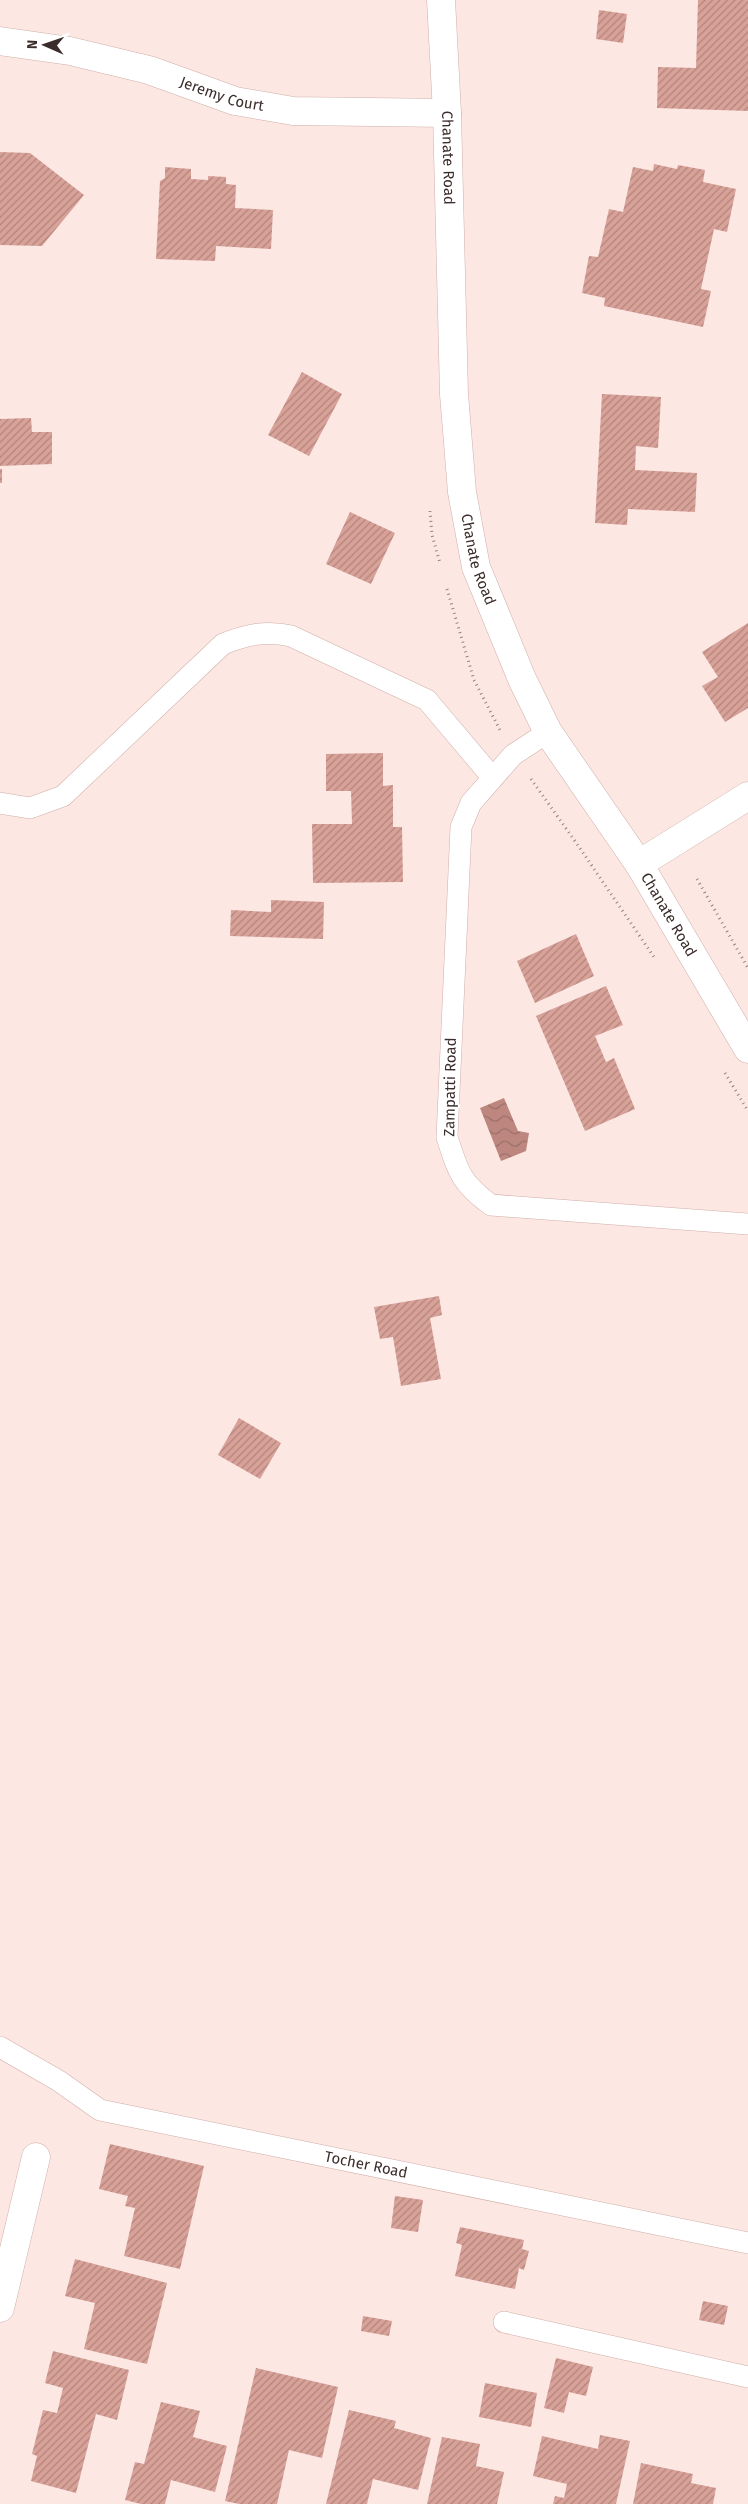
<svg xmlns="http://www.w3.org/2000/svg" width="748" height="2504" viewBox="0 0 748 2504" font-family="'Fira Sans',sans-serif">
  <style>
    .water { fill: url(#water-waves) }
    .building { fill: url(#building-hatch) }
    .lines { fill: none; stroke-linecap: round; stroke-linejoin: round }
    .service-casing { stroke: #d0afa9; stroke-width: 22 }
    .minor-casing { stroke: #d0afa9; stroke-width: 29 }
    .tertiary-casing { stroke: #d0afa9; stroke-width: 29 }
    .path { stroke: #948380; stroke-width: 3; stroke-dasharray: 1 4; stroke-linecap: butt }
    .service { stroke: #fff; stroke-width: 21 }
    .minor { stroke: #fff; stroke-width: 28 }
    .tertiary { stroke: #fff; stroke-width: 28 }
    .labels { text-anchor: middle; dominant-baseline: central; stroke-width: 4; stroke-linejoin: round; paint-order: stroke }
    .street-label { font-size: 15px; fill: #3b2d2b; stroke: #fff }
  </style>
  <defs>
    <pattern id="water-waves" width="16" height="10" patternUnits="userSpaceOnUse" patternTransform="scale(1.25)"><rect width="16" height="10" fill="#bd877f"/><path d="M0 5q4-4 8 0t8 0" fill="none" stroke="#9b6f68"/></pattern>
    <pattern id="building-hatch" width="6" height="6" patternUnits="userSpaceOnUse" patternTransform="scale(1.25)"><rect width="6" height="6" fill="#d9a299"/><path d="M-1 1l2-2M0 6l6-6M5 7l2-2" fill="none" stroke="#b1847d"/></pattern>
  </defs>
  <rect width="100%" height="100%" fill="#fce7e3"/>
  <!-- water -->
  <path class="water" d="M504,1098L518,1131L529,1133L526,1151L501,1161L480,1108Z"/>
  <!-- building -->
  <path class="building" d="M698,0H748V111L657,108L658,67L696,68Z
    M599,10L627,14L623,43L596,39Z
    M0,152L30,153L84,195L42,246L0,245Z
    M654,164L677,169L678,165L705,170L703,182L736,189L727,232L714,229L701,289L711,291L703,327L604,306L605,298L582,293L589,256L598,257L609,209L623,212L633,167L653,171Z
    M165,167L191,169V179L208,180V176L226,177V184L236,185L235,208L273,210L271,249L216,246L215,261L156,259L160,181L165,178Z
    M302,372L342,394L309,456L268,435Z
    M602,394L661,397L658,448L636,446L635,470L697,473L695,512L628,509L627,525L595,523Z
    M31,418L32,432H52V464L0,466V419Z
    M0,469H2V483H0Z
    M350,512L395,533L371,584L326,564Z
    M748,623V708L725,722L702,686L718,677L702,652Z
    M383,753V786L393,785V827H402L403,882L313,883L312,824H352L351,791H326V754Z
    M271,900L324,902L323,939L230,936L231,910L271,912Z
    M576,934L594,976L535,1003L517,961Z
    M606,986L623,1025L595,1036L606,1062L614,1058L635,1109L585,1131L536,1016Z
    M439,1296L442,1315L430,1318L441,1379L401,1386L393,1337L380,1339L374,1307Z
    M239,1418L281,1443L260,1479L218,1455Z
    M110,2144L204,2166L180,2269L124,2256L135,2208L125,2206L128,2196L99,2189Z
    M395,2196L423,2200L418,2232L391,2228Z
    M460,2227L524,2240L522,2249L529,2251L524,2270L519,2268L515,2289L455,2276L462,2245L456,2243Z
    M75,2259L167,2283L147,2364L84,2349L95,2303L65,2296Z
    M703,2301L728,2306L724,2325L699,2320Z
    M363,2316L392,2321L389,2336L361,2331Z
    M53,2351L129,2370L117,2420L96,2414L76,2493L31,2481L37,2456L32,2454L43,2410L57,2413L63,2388L45,2383Z
    M556,2358L593,2367L586,2396L569,2392L564,2413L544,2408Z
    M256,2368L338,2387L322,2458L289,2450L277,2504H239L225,2501Z
    M485,2383L537,2393L531,2427L479,2417Z
    M161,2402L200,2411L193,2437L227,2446L215,2492L171,2480L165,2504H141L125,2500L135,2462L144,2464Z
    M349,2410L396,2421L394,2428L431,2438L418,2490L373,2479L367,2504H326Z
    M600,2435L630,2441L616,2504H553L555,2496L564,2498L567,2484L533,2476L542,2436L598,2449Z
    M442,2437L480,2444L476,2466L504,2472L497,2504H427Z
    M641,2463L693,2474L691,2483L716,2488L713,2504H633Z"/>
  <g class="lines">
    <!-- service casing -->
    <g class="service-casing">
      <g id="service">
        <path d="M548,732L513,755L471,803L461,827L447,1137C458,1172 461,1183 491,1205L748,1224"/>
        <path d="M0,803L30,808L63,796L223,644C246,635 266,630 291,636L427,700L492,777"/>
        <path id="s1" d="M0,2047L59,2081L100,2110L748,2243"/>
        <path d="M504,2322L748,2377"/>
      </g>
    </g>
    <!-- minor casing -->
    <g class="minor-casing">
      <g id="minor">
        <path id="s2" d="M0,41L70,51L149,70L235,101L293,111L447,113"/>
        <path d="M639,864L748,796"/>
        <path d="M0,2308L36,2157"/>
      </g>
    </g>
    <!-- tertiary casing -->
    <g class="tertiary-casing">
      <g id="tertiary">
        <path id="s3" d="M441,0L447,113L454,394L462,492L476,567L522,679L548,732L639,864L748,1049"/>
      </g>
    </g>
    <!-- path -->
    <path class="path" d="M430,511L432,535L440,563
      M447,589L474,680L500,730
      M531,779L577,844L654,957
      M697,879L748,968
      M725,1073L748,1111"/>
    <!-- service -->
    <use href="#service" class="service"/>
    <!-- minor -->
    <use href="#minor" class="minor"/>
    <!-- tertiary -->
    <use href="#tertiary" class="tertiary"/>
  </g>
  <g class="labels">
    <!-- street labels -->
    <g class="street-label">
      <text stroke="none"><textPath href="#s2" startOffset="229">Jeremy Court</textPath></text>
      <text stroke="none"><textPath href="#s3" startOffset="158">Chanate Road</textPath></text>
      <text stroke="none"><textPath href="#s3" startOffset="562">Chanate Road</textPath></text>
      <text stroke="none"><textPath href="#s3" startOffset="968">Chanate Road</textPath></text>
      <text transform="translate(450 1087) rotate(-89)">Zampatti Road</text>
      <text stroke="none"><textPath href="#s1" startOffset="390">Tocher Road</textPath></text>
    </g>
  </g>
  <!-- north arrow -->
  <g transform="translate(45 45) rotate(272)" stroke="#ffffff" stroke-width="4" paint-order="stroke">
  <path d="M0-4L9 19L0 12L-9 19Z" fill="#3b2d2b"/>
  <text y="-8" font-size="14" font-weight="bold" text-anchor="middle" fill="#3b2d2b">N</text>
  </g>
</svg>
